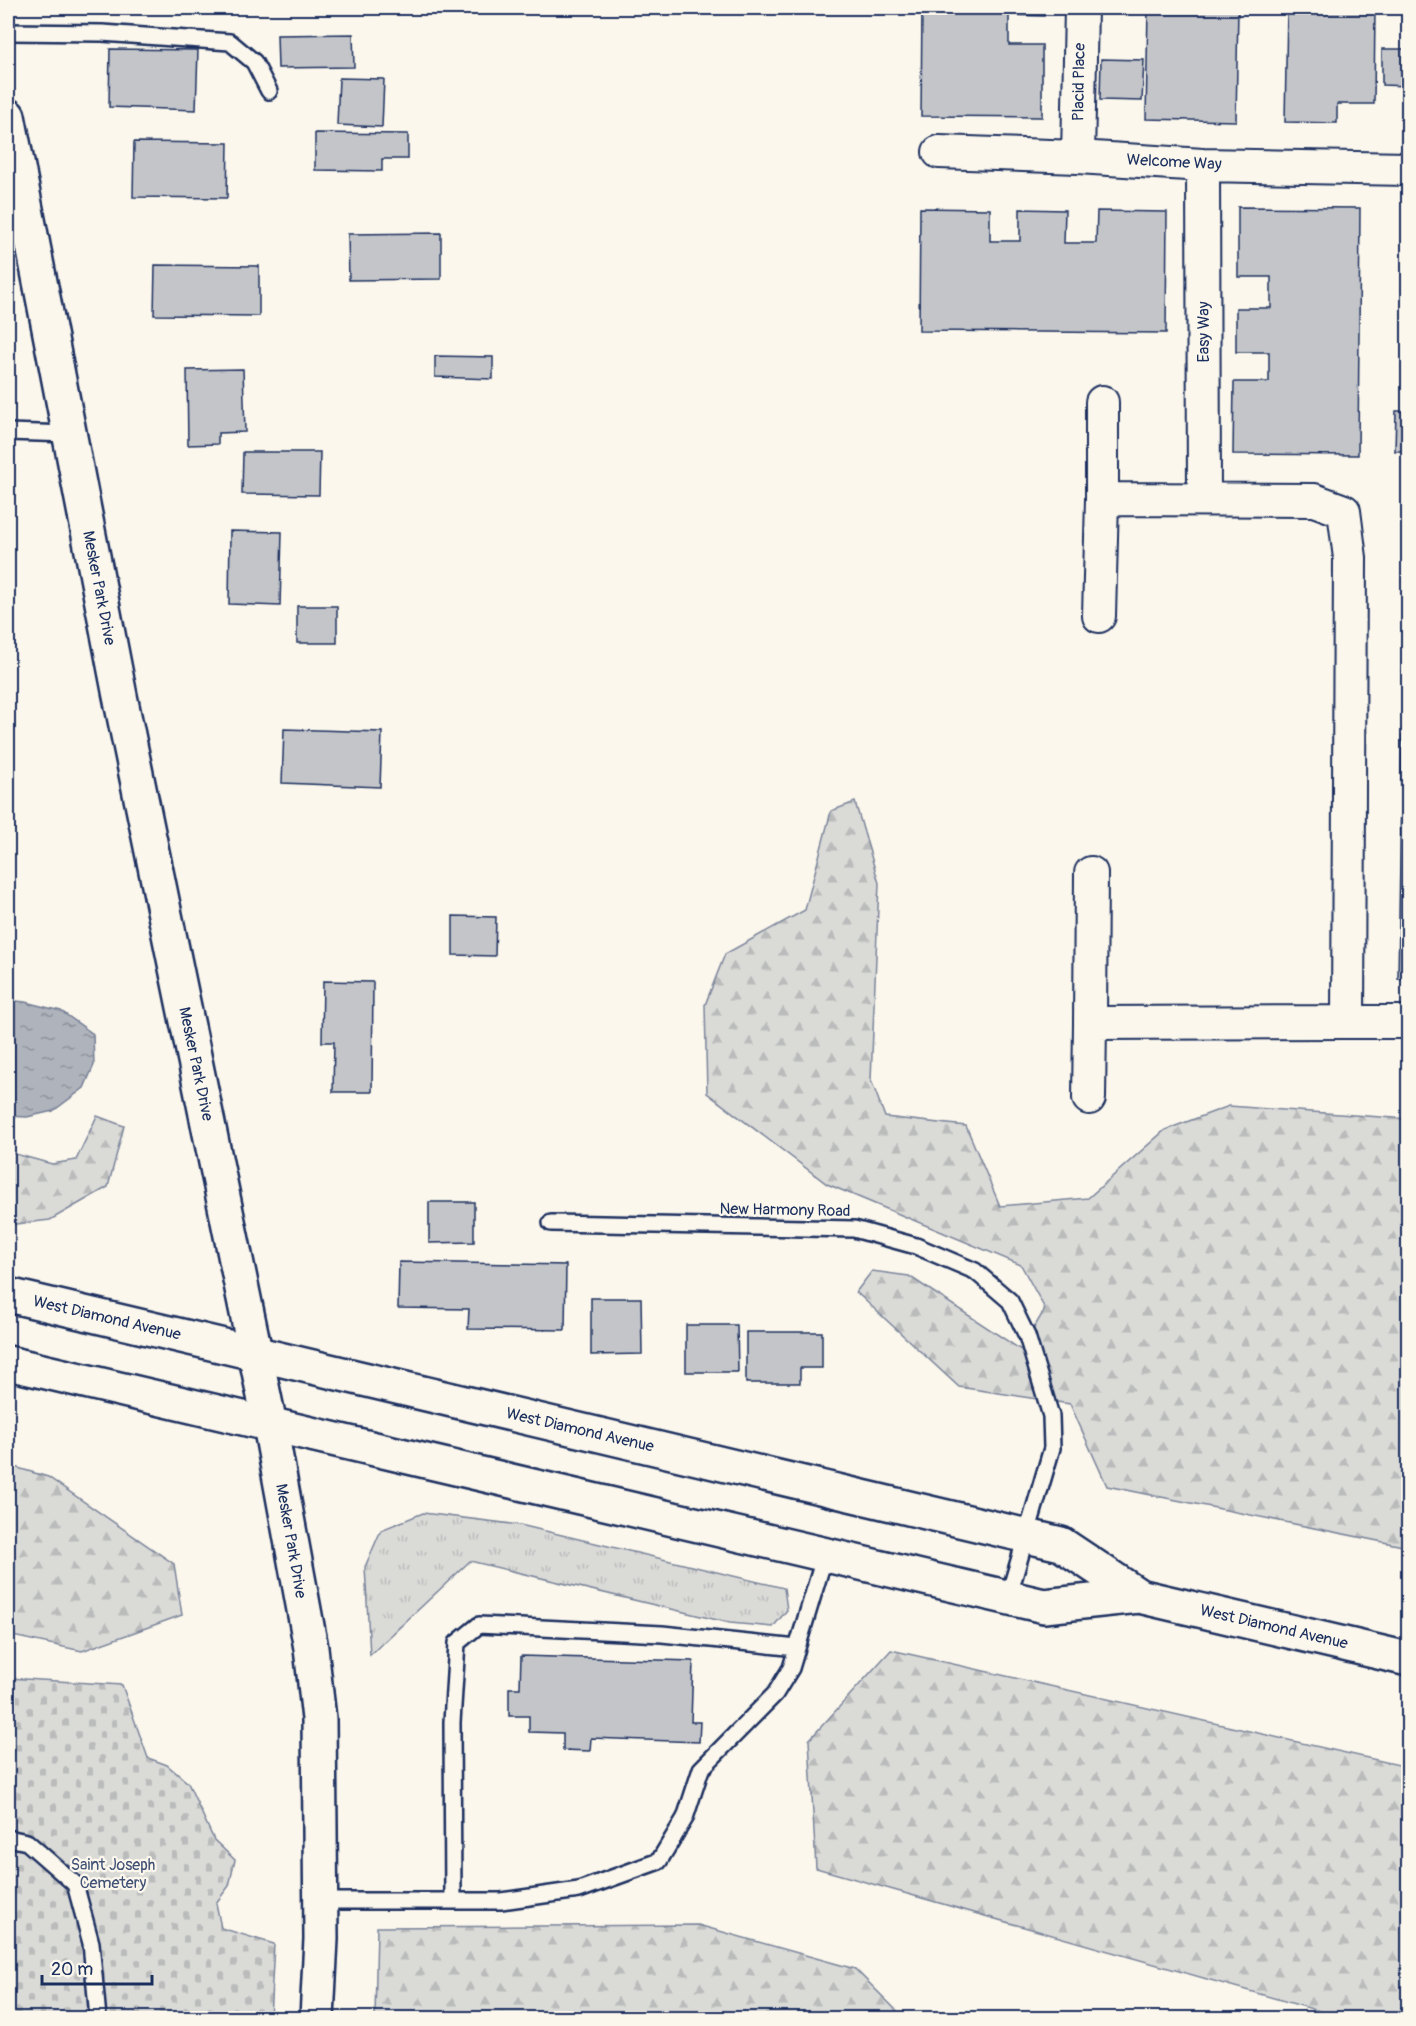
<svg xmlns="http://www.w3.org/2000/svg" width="1416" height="2026" viewBox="0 0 1416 2026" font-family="Pangolin,sans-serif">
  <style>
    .grass { fill: url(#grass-tufts); stroke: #7a849a; stroke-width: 1.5 }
    .forest { fill: url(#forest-firs); stroke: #7a849a; stroke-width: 1.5 }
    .cemetery { fill: url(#cemetery-stones); stroke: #7a849a; stroke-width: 1.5 }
    .water { fill: url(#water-ripples); stroke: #747e96; stroke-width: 1.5 }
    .building { fill: #c3c5c9; stroke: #1b2f5e; stroke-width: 1.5 }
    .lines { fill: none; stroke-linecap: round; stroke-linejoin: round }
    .service-casing { stroke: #1b2f5e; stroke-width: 20 }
    .minor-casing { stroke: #1b2f5e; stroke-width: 36 }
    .tertiary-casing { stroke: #1b2f5e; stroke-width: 38 }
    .primary-casing { stroke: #1b2f5e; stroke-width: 38 }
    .service { stroke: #fbf7ec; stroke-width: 15 }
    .minor { stroke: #fbf7ec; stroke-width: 32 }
    .tertiary { stroke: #fbf7ec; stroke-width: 33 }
    .primary { stroke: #fbf7ec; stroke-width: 33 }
    .labels { text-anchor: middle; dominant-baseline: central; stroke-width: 4.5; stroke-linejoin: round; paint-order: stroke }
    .street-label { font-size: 16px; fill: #1b2f5e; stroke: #fbf7ec }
    .park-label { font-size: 16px; fill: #415176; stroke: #fbf7ec }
  </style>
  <defs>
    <pattern id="grass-tufts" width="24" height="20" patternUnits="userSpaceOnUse" patternTransform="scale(1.5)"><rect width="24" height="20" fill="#dadad7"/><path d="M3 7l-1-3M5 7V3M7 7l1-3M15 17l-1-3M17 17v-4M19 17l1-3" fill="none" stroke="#babbbb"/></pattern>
    <pattern id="forest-firs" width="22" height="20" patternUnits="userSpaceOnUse" patternTransform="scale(1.5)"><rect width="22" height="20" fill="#dadad7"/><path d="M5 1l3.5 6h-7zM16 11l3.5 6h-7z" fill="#babbbb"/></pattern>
    <pattern id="cemetery-stones" width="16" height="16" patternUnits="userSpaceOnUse" patternTransform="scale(1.5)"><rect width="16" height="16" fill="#dadad7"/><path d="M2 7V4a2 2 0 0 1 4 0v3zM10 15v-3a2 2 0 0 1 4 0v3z" fill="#babbbb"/></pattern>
    <pattern id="water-ripples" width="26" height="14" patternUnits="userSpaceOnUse" patternTransform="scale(1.5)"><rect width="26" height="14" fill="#afb3bb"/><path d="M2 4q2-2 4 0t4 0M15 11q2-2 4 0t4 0" fill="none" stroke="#8e929b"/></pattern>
  </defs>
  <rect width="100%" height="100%" fill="#fbf7ec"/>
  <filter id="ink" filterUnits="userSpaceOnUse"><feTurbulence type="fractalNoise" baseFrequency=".0167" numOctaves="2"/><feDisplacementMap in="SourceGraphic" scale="12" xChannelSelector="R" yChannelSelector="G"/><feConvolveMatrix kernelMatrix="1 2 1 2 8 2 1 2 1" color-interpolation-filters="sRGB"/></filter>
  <g filter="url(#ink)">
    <!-- grass -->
    <path class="grass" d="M423,1513L520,1525L784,1588L787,1610L773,1627L730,1623L470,1561L370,1655L365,1567L381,1530Z"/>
    <!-- forest -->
    <path class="forest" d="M855,802L879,883L871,1080L885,1117L966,1126L1000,1206L1088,1198L1165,1130L1229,1106L1408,1119V1547L1107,1486L1070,1404L959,1387L856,1292L872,1271L909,1276L1021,1350L1045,1309L1021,1265L827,1184L707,1093L705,1005L725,954L805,910L831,811Z
      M97,1116L124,1126L108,1187L50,1220L8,1225V1152L52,1164L76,1160Z
      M8,1465L48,1477L174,1564L182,1615L82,1651L8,1635Z
      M891,1650L1408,1767V2018H1344L816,1868L809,1740Z
      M698,1925L855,1969L904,2018H375L377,1927Z"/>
    <!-- cemetery -->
    <path class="cemetery" d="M8,1678L122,1685L148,1758L167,1765L188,1783L214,1840L235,1860L229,1886L216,1903L221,1928L274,1944L270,2018H8Z"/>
    <!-- water -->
    <path class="water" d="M8,1000L25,1002L61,1011L93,1034L94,1065L84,1088L53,1111L27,1117L8,1116Z"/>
    <!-- building -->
    <path class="building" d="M922,8H1044V16L1009,15V45H1042V117L921,116Z
      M1148,8H1238L1236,121L1146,119Z
      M1287,8H1375L1374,104H1337V123L1285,122Z
      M1383,8H1408V13H1382Z
      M353,34L354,67L278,68L277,35Z
      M110,49L198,50L196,110L109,107Z
      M1382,49H1408V86L1382,85Z
      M1101,59L1144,60L1142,101L1100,100Z
      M339,78L384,79L382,127L337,125Z
      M315,133L408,134V159H382V171L315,170Z
      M134,142L228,143L227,198L133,197Z
      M1238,207L1360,208L1358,455L1233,454L1234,382H1269V352H1236V308H1271V277H1238Z
      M920,208L990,209V241H1020V209L1065,210L1064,243H1096L1097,211L1167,212L1166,333L919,331Z
      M441,233V279L349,280L348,234Z
      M155,265L259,266V316L154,315Z
      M1408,303V451H1395L1396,411H1406Z
      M435,356L493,357V379L435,377Z
      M243,369L245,432L218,433V444L188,445L187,370Z
      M243,452H320L319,495L242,494Z
      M1406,483H1408V705H1402Z
      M230,531L282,532L280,606L229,604Z
      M297,606H337V643H297Z
      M284,729L382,732L380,787L282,783Z
      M1402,736L1408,737V979H1398Z
      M453,916L496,917L495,956L453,955Z
      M323,981L373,982L372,1092H333L334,1042H322Z
      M429,1202H474V1242L429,1243Z
      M399,1262L566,1265L565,1330L468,1329L469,1309L398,1308Z
      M591,1298H641L642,1354L591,1355Z
      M686,1325H737L738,1372H686Z
      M746,1332H822V1368H800V1383H746Z
      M521,1656L693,1661L691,1722H700L699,1742L591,1738L590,1751L563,1750V1733L529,1732V1716H509V1688H520Z"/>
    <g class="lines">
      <!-- service casing -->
      <g class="service-casing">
        <path id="service" d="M8,32L102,33L230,42L254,62L269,91
          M8,432L69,434
          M551,1223L854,1229L916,1246L975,1271L1010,1301L1027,1336L1051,1416L1052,1448L1008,1598
          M8,1838L27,1842L75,1884L91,1943L98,2018
          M320,1901H501L579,1890L659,1861L685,1818L701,1769L775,1694L791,1668L825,1555
          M453,1901L452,1722L457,1643L479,1625L662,1634L797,1648"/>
      </g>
      <!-- minor casing -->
      <g class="minor-casing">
        <path id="minor" d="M939,152L1078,157L1203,165L1408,169
          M1078,157L1081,8
          M1203,165L1204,498
          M1099,616L1102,499
          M1091,873L1090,1023L1348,1022L1350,558L1344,511L1314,500L1102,499V402
          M1348,1022H1408
          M1089,1098L1090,1023"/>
      </g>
      <!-- tertiary casing -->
      <g class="tertiary-casing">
        <path id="tertiary" d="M8,116L120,696L270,1425L311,1648L319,1719L321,1939L317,2018"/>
      </g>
      <!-- primary casing -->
      <g class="primary-casing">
        <path id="primary" d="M8,1295L1061,1544L1139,1596
          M8,1363L1044,1606L1139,1596L1408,1659"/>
      </g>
      <!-- service -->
      <use href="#service" class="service"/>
      <!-- minor -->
      <use href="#minor" class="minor"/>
      <!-- tertiary -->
      <use href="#tertiary" class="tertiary"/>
      <!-- primary -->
      <use href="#primary" class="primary"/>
    </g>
  </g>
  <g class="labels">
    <!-- street labels -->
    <g class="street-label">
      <text transform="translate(1079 82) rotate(-89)">Placid Place</text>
      <text transform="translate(1174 162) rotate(3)">Welcome Way</text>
      <text transform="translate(1204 332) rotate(-90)">Easy Way</text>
      <text transform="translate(99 588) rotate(79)">Mesker Park Drive</text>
      <text transform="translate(196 1064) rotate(78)">Mesker Park Drive</text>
      <text transform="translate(785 1210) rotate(1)">New Harmony Road</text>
      <text transform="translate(107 1318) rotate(13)">West Diamond Avenue</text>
      <text transform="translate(580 1430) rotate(13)">West Diamond Avenue</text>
      <text transform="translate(291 1541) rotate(80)">Mesker Park Drive</text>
      <text transform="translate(1274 1627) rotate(13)">West Diamond Avenue</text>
    </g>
    <!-- park labels -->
    <g class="park-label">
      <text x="113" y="1865">Saint Joseph<tspan x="113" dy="18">Cemetery</tspan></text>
    </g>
  </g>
  <!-- margin -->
  <rect width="1416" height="2026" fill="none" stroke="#fbf7ec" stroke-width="30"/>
  <rect x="15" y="15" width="1386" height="1996" fill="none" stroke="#1b2f5e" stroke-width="2" filter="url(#ink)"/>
  <!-- scale -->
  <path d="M42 1975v9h110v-9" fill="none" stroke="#1b2f5e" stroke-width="3"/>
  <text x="51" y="1975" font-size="18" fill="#1b2f5e" stroke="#fbf7ec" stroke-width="4.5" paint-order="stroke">20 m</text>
</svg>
